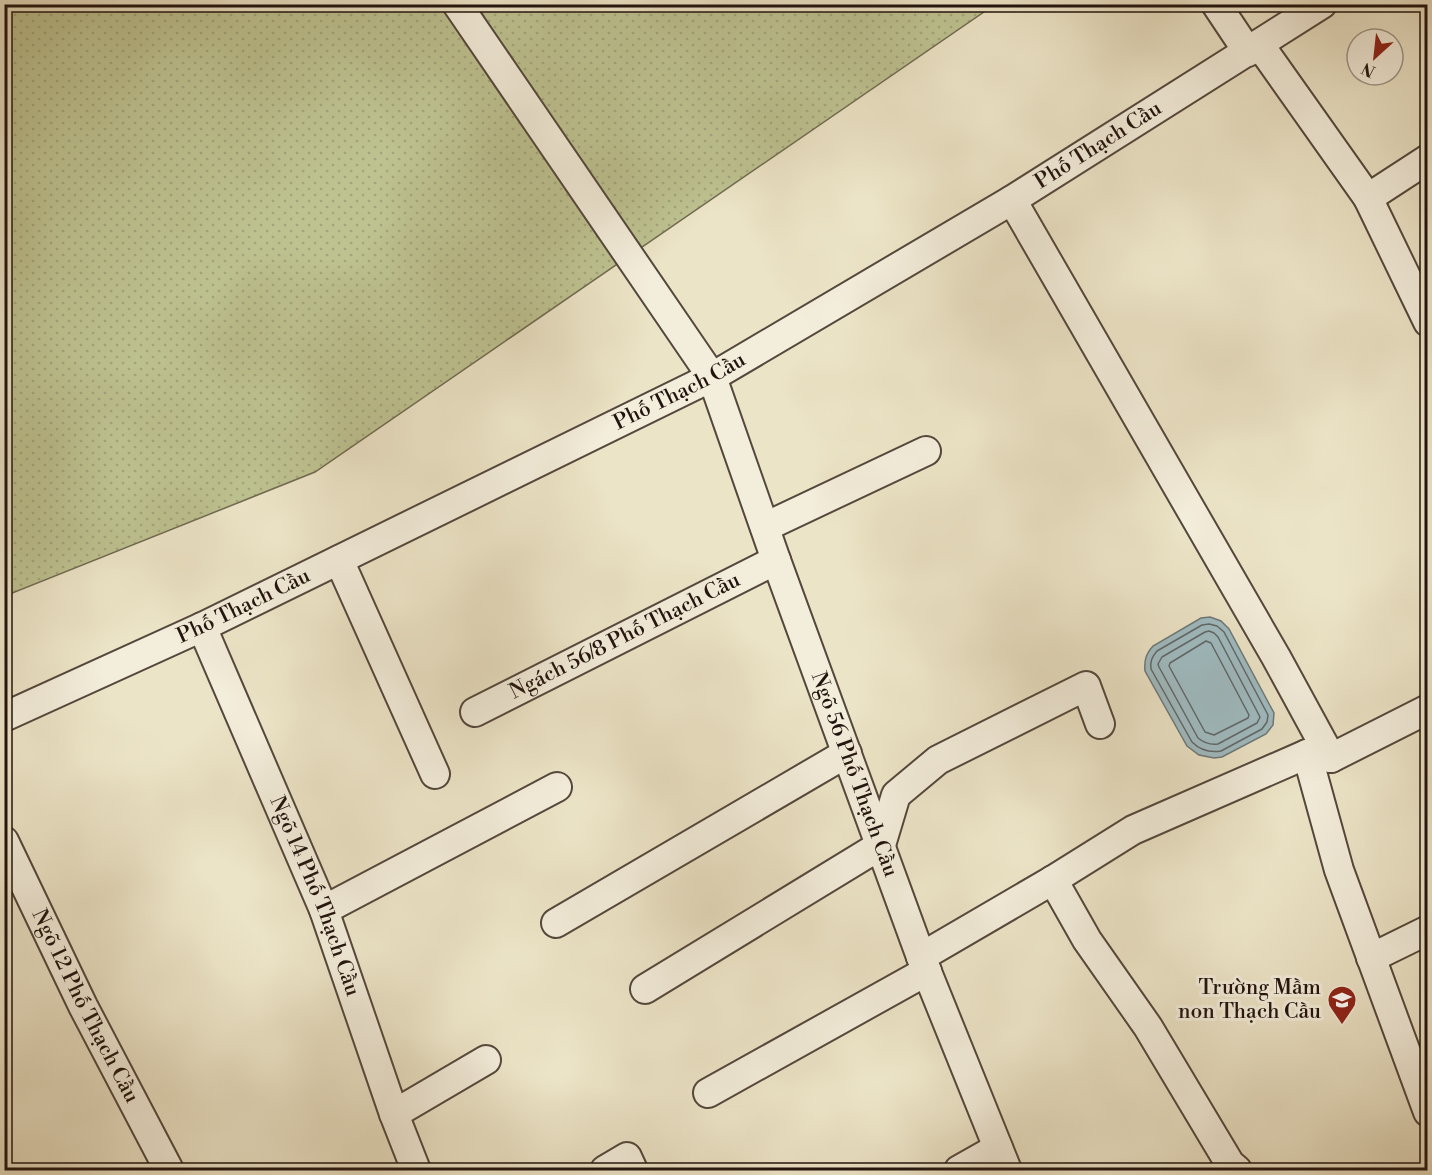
<svg xmlns="http://www.w3.org/2000/svg" width="1432" height="1175" viewBox="0 0 1432 1175" font-family="'Libre Bodoni',serif">
  <style>
    .park { fill: url(#park-dots); stroke: #706a50; stroke-width: 1.5 }
    .water { fill: #9fbbc1; stroke: #6d7879; stroke-width: 1.5 }
    .lines { fill: none; stroke-linecap: round; stroke-linejoin: round }
    .shore { stroke: #606768; stroke-width: 1.5 }
    .minor-casing { stroke: #54473c; stroke-width: 32 }
    .minor { stroke: #f3eddb; stroke-width: 28 }
    .labels { text-anchor: middle; dominant-baseline: central; stroke-width: 6; stroke-linejoin: round; paint-order: stroke }
    .street-label { font-size: 21px; fill: #21130e; stroke: #f3eddb }
    .poi-label { font-size: 21px; fill: #21130e; stroke: #f3eddb; text-anchor: end }
  </style>
  <defs>
    <pattern id="park-dots" width="8" height="8" patternUnits="userSpaceOnUse" patternTransform="scale(1.5)"><rect width="8" height="8" fill="#bec291"/><path d="M2 2h.1M6 6h.1" fill="none" stroke="#a3a67c" stroke-width="1.8" stroke-linecap="round"/></pattern>
  </defs>
  <rect width="100%" height="100%" fill="#ece4c7"/>
  <filter id="stains"><feTurbulence type="fractalNoise" baseFrequency=".00333" numOctaves="4"/><feColorMatrix values="0 0 0 0 .2 0 0 0 0 .09 0 0 0 0 .02 0 0 0 .5 -.17"/></filter>
  <radialGradient id="worn" r=".72"><stop offset=".6" stop-color="#630" stop-opacity="0"/><stop offset="1" stop-color="#630" stop-opacity=".3"/></radialGradient>
  <!-- park -->
  <path class="park" d="M5,5H994L315,472L5,596Z"/>
  <!-- water -->
  <path class="water" d="M1210,617L1221,621L1229,629L1274,713L1273,725L1266,734L1222,757L1214,758L1199,755L1187,746L1145,671C1144,660 1146,654 1153,646L1201,618Z"/>
  <g class="lines">
    <!-- shore -->
    <path class="shore" d="M1209,624L1217,626L1224,632L1268,715L1267,722L1262,729L1221,751C1209,753 1200,750 1192,742L1151,669C1150,661 1152,657 1157,651L1202,625Z
      M1209,631L1214,633L1218,637L1260,717L1257,723L1218,744C1211,745 1204,743 1198,738L1159,667L1158,664L1162,657L1205,632Z
      M1206,641L1211,643L1249,715L1248,718L1214,735L1205,732L1169,666L1170,663Z"/>
    <!-- minor casing -->
    <g class="minor-casing">
      <g id="minor">
        <path id="s1" d="M457,4L712,377L776,560L921,957L1007,1170"/>
        <path d="M1216,4L1248,52"/>
        <path d="M1259,44L1368,198L1428,322"/>
        <path d="M1368,198L1428,159"/>
        <path d="M1012,200L1276,657L1331,758"/>
        <path d="M765,527L926,451"/>
        <path d="M339,560L435,774"/>
        <path id="s2" d="M202,627L324,910L394,1114L416,1170"/>
        <path id="s3" d="M475,712L776,560"/>
        <path id="s4" d="M4,717L202,627L712,377L1012,200L1322,4"/>
        <path d="M1307,754L1339,870L1428,1112"/>
        <path id="s5" d="M4,841L83,1006L169,1170"/>
        <path d="M1053,880L1087,940L1148,1027L1230,1164L1237,1170"/>
        <path d="M324,910L557,787"/>
        <path d="M556,923L847,753"/>
        <path d="M921,957L1053,880L1133,830L1307,754L1331,758L1428,709"/>
        <path d="M1371,958L1428,930"/>
        <path d="M645,989L881,845L896,795L938,760L1086,686L1100,724"/>
        <path d="M708,1093L927,971"/>
        <path d="M394,1114L486,1060"/>
        <path d="M605,1170L627,1157L633,1170"/>
        <path d="M959,1170L998,1148"/>
      </g>
    </g>
    <!-- minor -->
    <use href="#minor" class="minor"/>
  </g>
  <!-- icons -->
  <defs>
    <g id="school-pin" transform="scale(1.5)"><path d="M0 17L-7.5 6A9.5 9.5 0 1 1 7.5 6Z" fill="#8f2418" stroke="#f3eddb"/><path d="M0-5L7-2L0 1L-7-2ZM-4 1L0 2.5L4 1V4Q0 6-4 4Z" fill="#fff"/></g>
  </defs>
  <g fill-rule="evenodd">
    <use href="#school-pin" x="1342" y="1000"/>
  </g>
  <g class="labels">
    <!-- street labels -->
    <g class="street-label">
      <text stroke="none"><textPath href="#s4" startOffset="1236">Phố Thạch Cầu</textPath></text>
      <text stroke="none"><textPath href="#s4" startOffset="750">Phố Thạch Cầu</textPath></text>
      <text stroke="none"><textPath href="#s4" startOffset="264">Phố Thạch Cầu</textPath></text>
      <text stroke="none"><textPath href="#s3" startOffset="168">Ngách 56/8 Phố Thạch Cầu</textPath></text>
      <text stroke="none"><textPath href="#s1" startOffset="874">Ngõ 56 Phố Thạch Cầu</textPath></text>
      <text stroke="none"><textPath href="#s2" startOffset="292">Ngõ 14 Phố Thạch Cầu</textPath></text>
      <text stroke="none"><textPath href="#s5" startOffset="184">Ngõ 12 Phố Thạch Cầu</textPath></text>
    </g>
    <!-- poi labels -->
    <g class="poi-label">
      <text x="1321" y="988">Trường Mầm<tspan x="1321" dy="24">non Thạch Cầu</tspan></text>
    </g>
  </g>
  <!-- margin -->
  <rect width="1432" height="1175" fill="none" stroke="#ece4c7" stroke-width="24"/>
  <rect x="6" y="6" width="1420" height="1163" fill="none" stroke="#21130e" stroke-width="3"/>
  <rect x="12" y="12" width="1408" height="1151" fill="none" stroke="#21130e" stroke-width="1.5"/>
  <!-- north arrow -->
  <g transform="translate(1375 57) rotate(207)"><circle r="28" fill="#f3eddb" stroke="#9f9689" stroke-width="1.5"/>
  <path d="M0-4.5L10 22L0 15L-10 22Z" fill="#8f2418"/>
  <text y="-9" font-size="16" font-weight="bold" text-anchor="middle" fill="#21130e">N</text>
  </g>
  <rect width="100%" height="100%" filter="url(#stains)"/>
  <rect width="100%" height="100%" fill="url(#worn)"/>
</svg>
